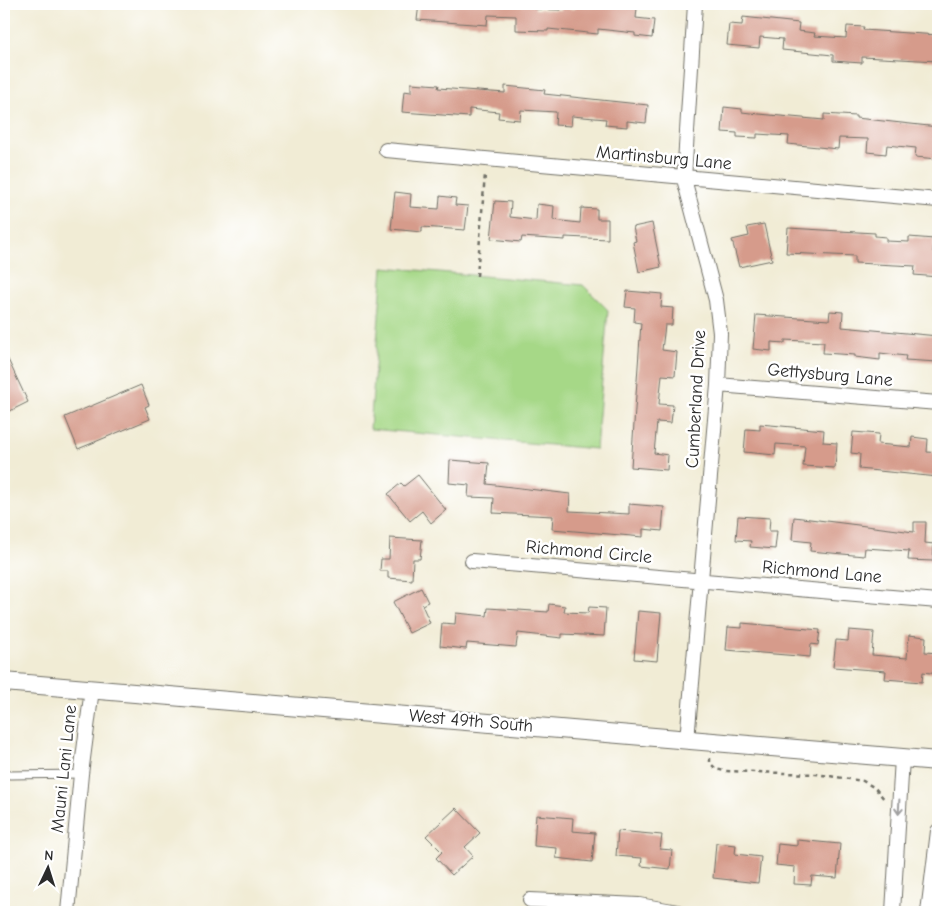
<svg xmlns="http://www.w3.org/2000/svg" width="942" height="916" viewBox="0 0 942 916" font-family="'Comic Neue',sans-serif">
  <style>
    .green { fill: #a6d887; stroke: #688259 }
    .building { fill: #d69b8b }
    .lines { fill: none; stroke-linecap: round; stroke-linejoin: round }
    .service-casing { stroke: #706f66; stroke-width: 9 }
    .minor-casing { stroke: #706f66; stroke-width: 16 }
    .tertiary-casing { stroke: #706f66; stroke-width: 20 }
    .path { stroke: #706f66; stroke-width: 2.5; stroke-dasharray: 4 4; stroke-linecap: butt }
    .service { stroke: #fff; stroke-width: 7 }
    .minor { stroke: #fff; stroke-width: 14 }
    .tertiary { stroke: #fff; stroke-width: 18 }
    .oneway { stroke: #a0a0a0 }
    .labels { text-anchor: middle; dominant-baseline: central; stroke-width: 5; stroke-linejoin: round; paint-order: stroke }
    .street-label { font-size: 18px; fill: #2b2b2b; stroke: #fff }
  </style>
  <rect width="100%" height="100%" fill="#fff"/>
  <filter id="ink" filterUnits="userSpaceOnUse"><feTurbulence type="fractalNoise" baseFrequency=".02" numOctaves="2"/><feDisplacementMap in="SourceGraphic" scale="10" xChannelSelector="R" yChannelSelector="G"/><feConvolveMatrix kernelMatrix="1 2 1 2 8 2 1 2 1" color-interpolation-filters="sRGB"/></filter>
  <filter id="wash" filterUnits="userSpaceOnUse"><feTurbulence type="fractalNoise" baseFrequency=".0096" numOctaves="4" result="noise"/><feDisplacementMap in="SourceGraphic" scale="20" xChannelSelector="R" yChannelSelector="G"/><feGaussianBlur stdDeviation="1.12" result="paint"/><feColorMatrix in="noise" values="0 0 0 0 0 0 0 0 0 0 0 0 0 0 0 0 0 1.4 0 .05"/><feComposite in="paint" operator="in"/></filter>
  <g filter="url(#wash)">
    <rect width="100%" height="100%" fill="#f1ecd5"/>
    <!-- green -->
    <path class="green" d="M383,267L583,285L608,310L596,449L370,429Z"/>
    <g id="blocks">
      <!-- building -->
      <path class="building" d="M419,4H535V9L561,10V8L575,9L576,4H601L637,8L636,18L654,20L652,38L635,36V33L598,29V34L548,29V31L516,30V16L488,15L487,25L417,20Z
        M743,17L799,23L798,31L815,33L814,36L846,38L847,26L864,27L863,30L938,35V61L862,57V63L833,61V55L782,50L783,39L760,37L759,48L727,45L729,24L742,25Z
        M411,83L439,85L438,88L505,93V86L545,90L544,94L648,105L646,123L627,121V127L605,125L606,119L572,116L571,126L555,125L556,112L521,110L520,120L498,118L499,112L469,109V117L402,112L404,91L411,92Z
        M724,107L742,109V112L759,114L824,120V114L856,116V118L938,127V159L915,157L916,148L887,145L886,154L867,152L868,139L839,138L838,149L788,144L789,136L757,134V138L737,137V133L722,132Z
        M395,192L411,194L410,207L439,209L440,196L456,198L455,205L468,206L465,230L422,227V232L391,229Z
        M495,201L511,202L510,217L536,220L537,204L554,206L553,220L580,223L581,208L597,209V219H608V239L565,237V240L522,237L521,242L491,239Z
        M652,223L661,267L639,272L633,242L636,241L633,227Z
        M764,224L772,260L739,267L732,240L749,236L747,227Z
        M788,228L875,233V236L886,237V241L909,242V237L934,239L933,252H938V277L914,275L915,266L855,263V256L786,253Z
        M627,291L662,294L661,307L673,308L672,325H665L662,350L677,352L675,376L662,375L659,404L673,405L671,423L657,422L654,453L668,455L667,470L631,467L641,323L634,322L635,308L625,307Z
        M830,311L843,312L842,327L938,336V362L905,360L906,356L880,353V360L855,357V355L823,353L824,342L785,340V343L771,342V351L753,349L756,315L829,320Z
        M4,351L28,402L4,414Z
        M141,385L149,405L145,407L150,419L78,449L65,417Z
        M760,424L824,430L823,442L837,443L835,468L803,466L805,446L776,444L775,455L744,452L746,429L760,430Z
        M853,432L879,434L878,444L911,447L912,437L928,439L927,452L938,453V477L859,469L860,454L851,453Z
        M450,460L489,463L487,484L570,494L569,511L629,514V504L664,507L662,531L643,529V537L552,529L553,516L493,513L494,498L468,497L469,485L449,483Z
        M418,475L446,510L431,523L422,511L410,521L388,494L401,483L404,486Z
        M738,516L770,518L769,531H777L775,549L750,547L751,541L736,540Z
        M794,517L914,532V522H926L925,543L934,544L933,561L908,560L909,551L865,548L864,556L810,551L811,542L792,540Z
        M390,538L422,540L420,559H413L412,580L388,578V571H380L381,559H389Z
        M421,588L428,602L422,605L430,623L409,633L393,602Z
        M549,604L565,606L564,612L588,613L589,607L606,608L604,636L562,634V638L518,633L516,647L467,643L466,649L440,646L442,623L455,624L456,613L487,616L488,608L548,612Z
        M638,611L661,613L657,661L634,659Z
        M742,623L820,630L818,645L811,644L810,657L726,650L728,627L742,628Z
        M849,630L874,632L872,655L907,658L909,635L926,637L925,652L938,653V674L923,672L922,682L885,679L886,671L833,667L836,640L848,641Z
        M456,808L480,833L465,847L473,856L452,875L436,858L442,852L426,836Z
        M536,815L573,818L572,831L595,833L592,862L556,858L557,848L534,846Z
        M618,831L662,835L660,849L672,850L670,869L641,866L642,858L616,856Z
        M797,840L840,844L837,878L812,876L811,885L794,884L795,867L776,865L778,844L797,846Z
        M716,843L736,845L735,854L761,857L758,883L713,878Z"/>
    </g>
  </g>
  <g filter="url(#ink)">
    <use href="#blocks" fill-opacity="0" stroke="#706f66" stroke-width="1"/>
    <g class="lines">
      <!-- service casing -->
      <g class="service-casing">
        <path id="service" d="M4,773L10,775L81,774"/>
      </g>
      <!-- minor casing -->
      <g class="minor-casing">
        <path id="minor" d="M386,150L938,200
          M718,385L938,403
          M472,561L938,601
          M687,740L718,385L720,333L716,300L684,179L695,4
          M530,900L639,905L678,912
          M68,912L81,774L92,689
          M893,912L902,758
          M928,912L938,831"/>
      </g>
      <!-- tertiary casing -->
      <g class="tertiary-casing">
        <path id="tertiary" d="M4,682L938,761"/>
      </g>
      <!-- path -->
      <path class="path" d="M477,276L485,174
        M710,758V763L716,769L724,771L816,774L863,781L875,788L885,800"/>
      <!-- service -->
      <use href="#service" class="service"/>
      <!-- minor -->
      <use href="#minor" class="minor"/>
      <!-- tertiary -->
      <use href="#tertiary" class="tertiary"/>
    </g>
    <!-- one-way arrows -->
    <defs><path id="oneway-shaft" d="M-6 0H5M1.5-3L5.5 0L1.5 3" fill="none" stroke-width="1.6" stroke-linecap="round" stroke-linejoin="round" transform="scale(1.25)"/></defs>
    <use class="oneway" href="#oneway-shaft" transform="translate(899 807) rotate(93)"/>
  </g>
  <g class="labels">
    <!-- street labels -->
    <g class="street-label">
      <text transform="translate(664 158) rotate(5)">Martinsburg Lane</text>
      <text transform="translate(830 375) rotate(5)">Gettysburg Lane</text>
      <text transform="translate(696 399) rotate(-87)">Cumberland Drive</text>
      <text transform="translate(589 552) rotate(5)">Richmond Circle</text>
      <text transform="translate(822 572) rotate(5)">Richmond Lane</text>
      <text transform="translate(471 721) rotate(5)">West 49th South</text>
      <text transform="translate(64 769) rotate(-84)">Mauni Lani Lane</text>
    </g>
  </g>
  <!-- margin -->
  <rect width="942" height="916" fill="none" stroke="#fff" stroke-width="20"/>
  <!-- north arrow -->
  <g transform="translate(48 868) rotate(4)" stroke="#ffffff" stroke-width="4" paint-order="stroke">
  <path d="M0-4L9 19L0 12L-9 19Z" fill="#2b2b2b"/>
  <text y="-8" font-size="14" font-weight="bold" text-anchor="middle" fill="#2b2b2b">N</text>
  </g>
</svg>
